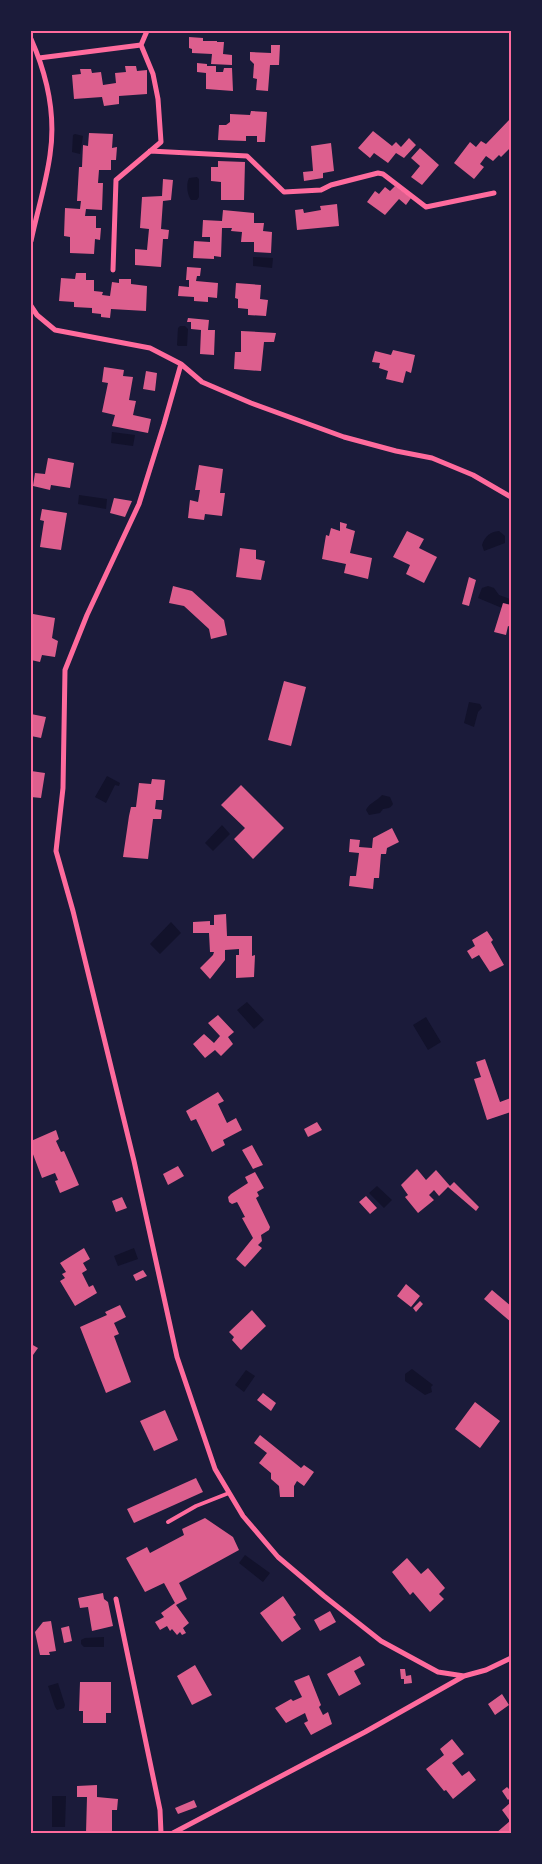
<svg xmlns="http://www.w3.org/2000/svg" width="542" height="1864" viewBox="0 0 542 1864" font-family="'Exo 2',sans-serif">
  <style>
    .water { fill: #12122b }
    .building { fill: #dd5f8e }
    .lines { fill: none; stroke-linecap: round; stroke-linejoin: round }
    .service { stroke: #ff6b9d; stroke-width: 4 }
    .minor { stroke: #ff6b9d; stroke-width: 5 }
    .neatline { fill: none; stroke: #ff6b9d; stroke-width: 2 }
  </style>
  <rect width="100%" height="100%" fill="#1b1b3a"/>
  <!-- water -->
  <path class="water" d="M75,134L83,136L80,154L72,152L73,135Z
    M197,177L199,179V197L197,200H191C187,195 186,184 189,178Z
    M253,257L273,258L272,268L253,266Z
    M180,326H185L188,329L187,346H178L177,345L178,328Z
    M112,432L135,435L133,446L111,443Z
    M79,495L107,499L106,509L78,504Z
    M499,531L505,536V543L484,551L482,545C485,536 490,532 499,531Z
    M488,586L494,588L499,595L510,599L509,604L503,603L502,608L478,598L482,588Z
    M469,702L480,704L482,708L478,712L474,727L464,723Z
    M107,776L120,783L119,786L115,785L106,803L95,797Z
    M382,795L390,797L393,804C390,809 388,808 383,809L380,813L369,815L366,810C369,803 377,801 382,795Z
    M222,825L230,834L213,851L205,843Z
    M171,922L181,933L160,954L150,944Z
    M247,1002L264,1020L254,1029L237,1010Z
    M426,1017L441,1042L428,1050L413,1025Z
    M377,1186L392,1200L384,1208L369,1193Z
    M134,1248L138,1259L118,1266L114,1256Z
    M412,1369L433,1385L431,1387L432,1392L425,1395L405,1381V1374Z
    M246,1370L255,1376L244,1392L235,1385Z
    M245,1555L270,1573L263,1582L239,1563Z
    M104,1637V1647H84L81,1644V1640L85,1638Z
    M58,1683L65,1705L64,1708L57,1710L55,1707L48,1686Z
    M52,1796H66L65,1827H52Z"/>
  <!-- building -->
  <path class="building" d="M189,37L203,38V41H217V42H224L223,54L232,55V65L211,64L212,54L192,53V49L189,48Z
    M271,45H280L279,65H270L268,91L256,90L257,79L253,78L254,64L250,60V52L271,53Z
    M197,63L207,64V66H216V72H223L224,68H232L233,91L206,89V73L197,72Z
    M125,66H136L137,71L147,70V94L119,96V104L104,106L102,97L74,99L72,75L81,74L80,69H91L92,73L101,72L103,85L116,83L115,73L126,72Z
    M251,111L267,112L265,142H257V136H246V141L218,140L219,125H226L230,122V114L250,115Z
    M511,118V147L501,157L499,155L493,161L486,156L480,164L484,167L474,179L454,163L470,142L476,147L481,141L486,144Z
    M373,131L392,146L396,142L401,147L409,138L416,145L404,158L396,153L388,163L374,153L370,158L358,148Z
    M89,133L113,134L112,148L117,147L116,160H111V170H99L98,183H103L102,210L86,209L85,216H96V228H101L100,240L95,239L94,254L70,253V237L64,236L65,208L80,209L81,201H77L79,167H82L83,145L88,146Z
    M331,143L334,171L323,173V178L304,181L303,172L313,171L311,146Z
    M420,148L439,165L422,185L411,177L420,166L411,158Z
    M218,161L245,162L244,200H221V182L211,181V167H218Z
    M163,179L173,180L171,200L163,201L161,229L169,230L168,239H163L161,267L135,265V249L147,250L149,229L140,228L142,197L162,196Z
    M395,186L411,198L406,205L399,199L385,215L367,202L375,191L379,194L385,187L390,191Z
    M337,204L339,226L297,230L295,210L303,209L304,213L321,210L320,206Z
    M223,210L254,213V223H264L263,231L272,232L271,253L254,252V242H241L242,232L231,231L232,228H222L221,257L214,256V259L193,258L194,241L210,242V237H202L203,220L222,221Z
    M187,267L201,268L200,276H197L196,281L218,283L217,298L208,297V302L194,301V297L178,296L179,286L189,287V280H186Z
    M76,273H86V280H94V291L103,292L102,295L110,296L112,282L119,283V279H131V284L147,286L146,311L111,309L110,318L101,317V314L92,313V308L74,307V302L59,301L61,278L75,279Z
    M236,283L261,285L260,299L268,300L266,316L248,315V309L238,308V299L235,298Z
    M188,318L209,320L208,330H215L214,355L200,354L201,330L191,329V322H187Z
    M241,331L276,333L274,342H264L261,371L234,369L235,352H241Z
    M393,350L415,355L411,373L406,371L403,383L386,379L388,371L379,368L380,363L372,362L375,351L391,355Z
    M104,367L124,370L123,376L133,377L129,400L136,401L133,415L151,419L148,433L112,426L115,415L102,412L108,383L102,382Z
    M146,371L157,373L155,391L143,389Z
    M48,458L74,463L70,488L51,485L50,490L33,486L35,473L45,474Z
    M199,465L223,469L220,493H225L222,516L205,514L204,520L188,518L190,500L198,502L200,490H195Z
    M114,498L132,501L125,517L110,513Z
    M42,509L67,513L61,550L40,547L44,521L40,520Z
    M340,522L347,524L346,528L355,531L350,553L372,558L368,579L344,573L346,564L322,559L326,535L329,536L331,528L340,531Z
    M407,531L424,539L419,548L437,557L424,583L406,574L410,565L393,557Z
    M240,548L256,550V559L265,561L261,580L236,577Z
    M469,577L476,580L469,606L462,604Z
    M173,586L192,591L224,620L227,635L211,639L209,629L184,606L169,603Z
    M503,603L511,605V627L508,626L506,635L494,632Z
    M33,614L55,618L52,638L58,641L55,657L42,655L40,662L31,660V621Z
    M284,681L306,687L291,746L268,740Z
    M31,714L46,717L41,738L31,736Z
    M31,771L45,773L41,798L31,797Z
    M152,779L165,780L163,800H156L155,809L162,810L161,819H153L148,859L123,857L129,816L131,807H136L139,783L151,784Z
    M241,785L284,828L253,859L234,839L245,828L221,805Z
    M392,828L399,842L387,848L386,854H381L379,878H374L373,889L349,886L350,876H356L359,853L349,852L350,839L360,840L359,847L372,848L373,838Z
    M226,914L227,936H252V956L255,955L254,977L236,978V955H239V949L225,950V960L210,979L200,968L213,955L214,952H210L209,933H193V922L210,921V925H214V915Z
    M487,931L493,940L491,942L504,965L490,972L479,955L472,959L467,951L475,946L472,940Z
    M218,1015L234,1032L228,1037L233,1044L221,1056L215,1050L205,1058L193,1044L204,1034L214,1043L220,1036L208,1023Z
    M485,1059L500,1102L511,1098V1112L487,1120L474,1079L481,1077L476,1062Z
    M218,1092L224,1101L218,1104L227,1123L236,1118L242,1130L223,1140L225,1145L212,1152L196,1119L191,1121L186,1111Z
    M317,1122L322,1130L308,1137L304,1129Z
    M56,1130L59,1139L56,1141L61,1152L64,1151L79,1185L60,1193L55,1181L58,1180L55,1173L42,1178L31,1149V1141Z
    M252,1145L263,1165L253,1169L242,1150Z
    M178,1166L184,1176L168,1185L163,1174Z
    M417,1169L426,1180L436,1170L450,1186L454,1182L479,1207L476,1211L448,1187L439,1196L434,1190L429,1195L434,1200L418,1213L405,1197L408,1195L401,1185Z
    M255,1172L264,1188L257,1192L259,1196L256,1198L270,1227L269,1230L261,1235L262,1241L258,1245L262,1248L245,1267L236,1259L253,1238L242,1218L245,1217L237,1202L232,1204L229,1202L228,1197L231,1194L248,1183L245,1177Z
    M366,1196L377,1208L370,1214L359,1202Z
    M122,1197L127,1208L116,1212L112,1201Z
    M84,1248L90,1259L83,1263L87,1270L82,1273L89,1287L93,1285L97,1293L75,1306L60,1281L65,1278L62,1274L66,1272L60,1263Z
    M143,1270L147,1276L136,1281L133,1275Z
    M406,1284L420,1296L411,1307L397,1296Z
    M492,1290L511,1306V1322L484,1299Z
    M420,1301L423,1304L416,1312L413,1308Z
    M120,1305L126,1317L114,1323L119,1334L114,1336L131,1382L106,1393L80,1327L107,1315L105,1312Z
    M252,1310L266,1326L241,1350L232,1340L234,1337L229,1332Z
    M31,1344L38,1348L33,1355L31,1354Z
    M263,1393L276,1403L271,1411L257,1400Z
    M475,1402L500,1421L480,1448L455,1429Z
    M165,1410L178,1440L154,1451L140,1421Z
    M260,1435L301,1468L304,1465L314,1472L304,1486L297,1481L294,1486V1497H280L279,1486L271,1479V1473L259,1463L267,1453L254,1443Z
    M196,1478L203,1492L134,1523L127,1509Z
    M205,1518L233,1537L239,1550L179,1583L187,1599L176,1605L189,1623L183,1628L186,1633L182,1635L180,1632L177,1635L172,1629L170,1631L167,1626L160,1630L155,1622L164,1617L161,1613L175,1603L164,1583L145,1592L126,1558L147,1547L150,1553L184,1535L182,1529Z
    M407,1558L421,1574L428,1568L445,1588L439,1594L444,1599L430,1612L413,1592L410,1595L392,1572Z
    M103,1593L104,1599L108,1602L113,1626L92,1631L88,1607L80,1608L78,1598Z
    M283,1596L296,1615L293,1617L301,1629L282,1642L260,1613Z
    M330,1611L336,1622L320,1631L314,1620Z
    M51,1621L56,1651L49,1652L50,1655H40L35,1632L43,1622Z
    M69,1626L72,1641L64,1643L61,1628Z
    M360,1656L365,1665L354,1671L361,1684L339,1696L327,1674Z
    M195,1665L212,1695L192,1705L177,1676Z
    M400,1669H405L406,1676L411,1675L412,1683L404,1684V1679H401Z
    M309,1675L321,1705L319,1707L323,1715L328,1712L332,1724L311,1735L304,1723L308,1721L305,1713L286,1723L275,1708L291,1699L293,1701L302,1697L294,1681Z
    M80,1682H111V1713H106V1723H83V1711H79Z
    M502,1694L509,1705L495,1715L488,1704Z
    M452,1739L464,1754L452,1763L462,1776L469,1771L476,1780L453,1799L446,1790L444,1791L426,1769L444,1755L440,1749Z
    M97,1785V1797L118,1799L117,1810H112V1833H86L87,1797H77V1786Z
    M507,1787L511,1791V1797L508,1800L502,1791Z
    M194,1800L197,1807L178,1814L175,1808Z
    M511,1802V1833H496L510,1821L502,1810Z"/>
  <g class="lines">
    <!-- service -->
    <path class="service" d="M168,1522L196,1506L229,1493"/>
    <!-- minor -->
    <path class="minor" d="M31,39C47,75 56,115 50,155C46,184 37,212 31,241
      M39,58L141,45L147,31
      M150,151L247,156L284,192L321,190L331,185L378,173L383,174L426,207L494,193
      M113,270L116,180L161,142L158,99L153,74L141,45
      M31,306L37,315L55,330L150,348L181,364L202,382L251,403L344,437L396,451L432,458L473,475L511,497
      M181,364L164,424L139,504L87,615L65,670L63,788L56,851L73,911L134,1161L177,1357L215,1469L243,1516L278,1557L324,1596L381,1641L438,1672L464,1676L486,1670L511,1658
      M116,1599L160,1810L161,1833
      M173,1833L365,1732L464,1676"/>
  </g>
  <!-- border -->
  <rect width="542" height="1864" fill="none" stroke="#1b1b3a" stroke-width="65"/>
  <rect x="32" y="32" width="478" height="1800" class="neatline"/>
</svg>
